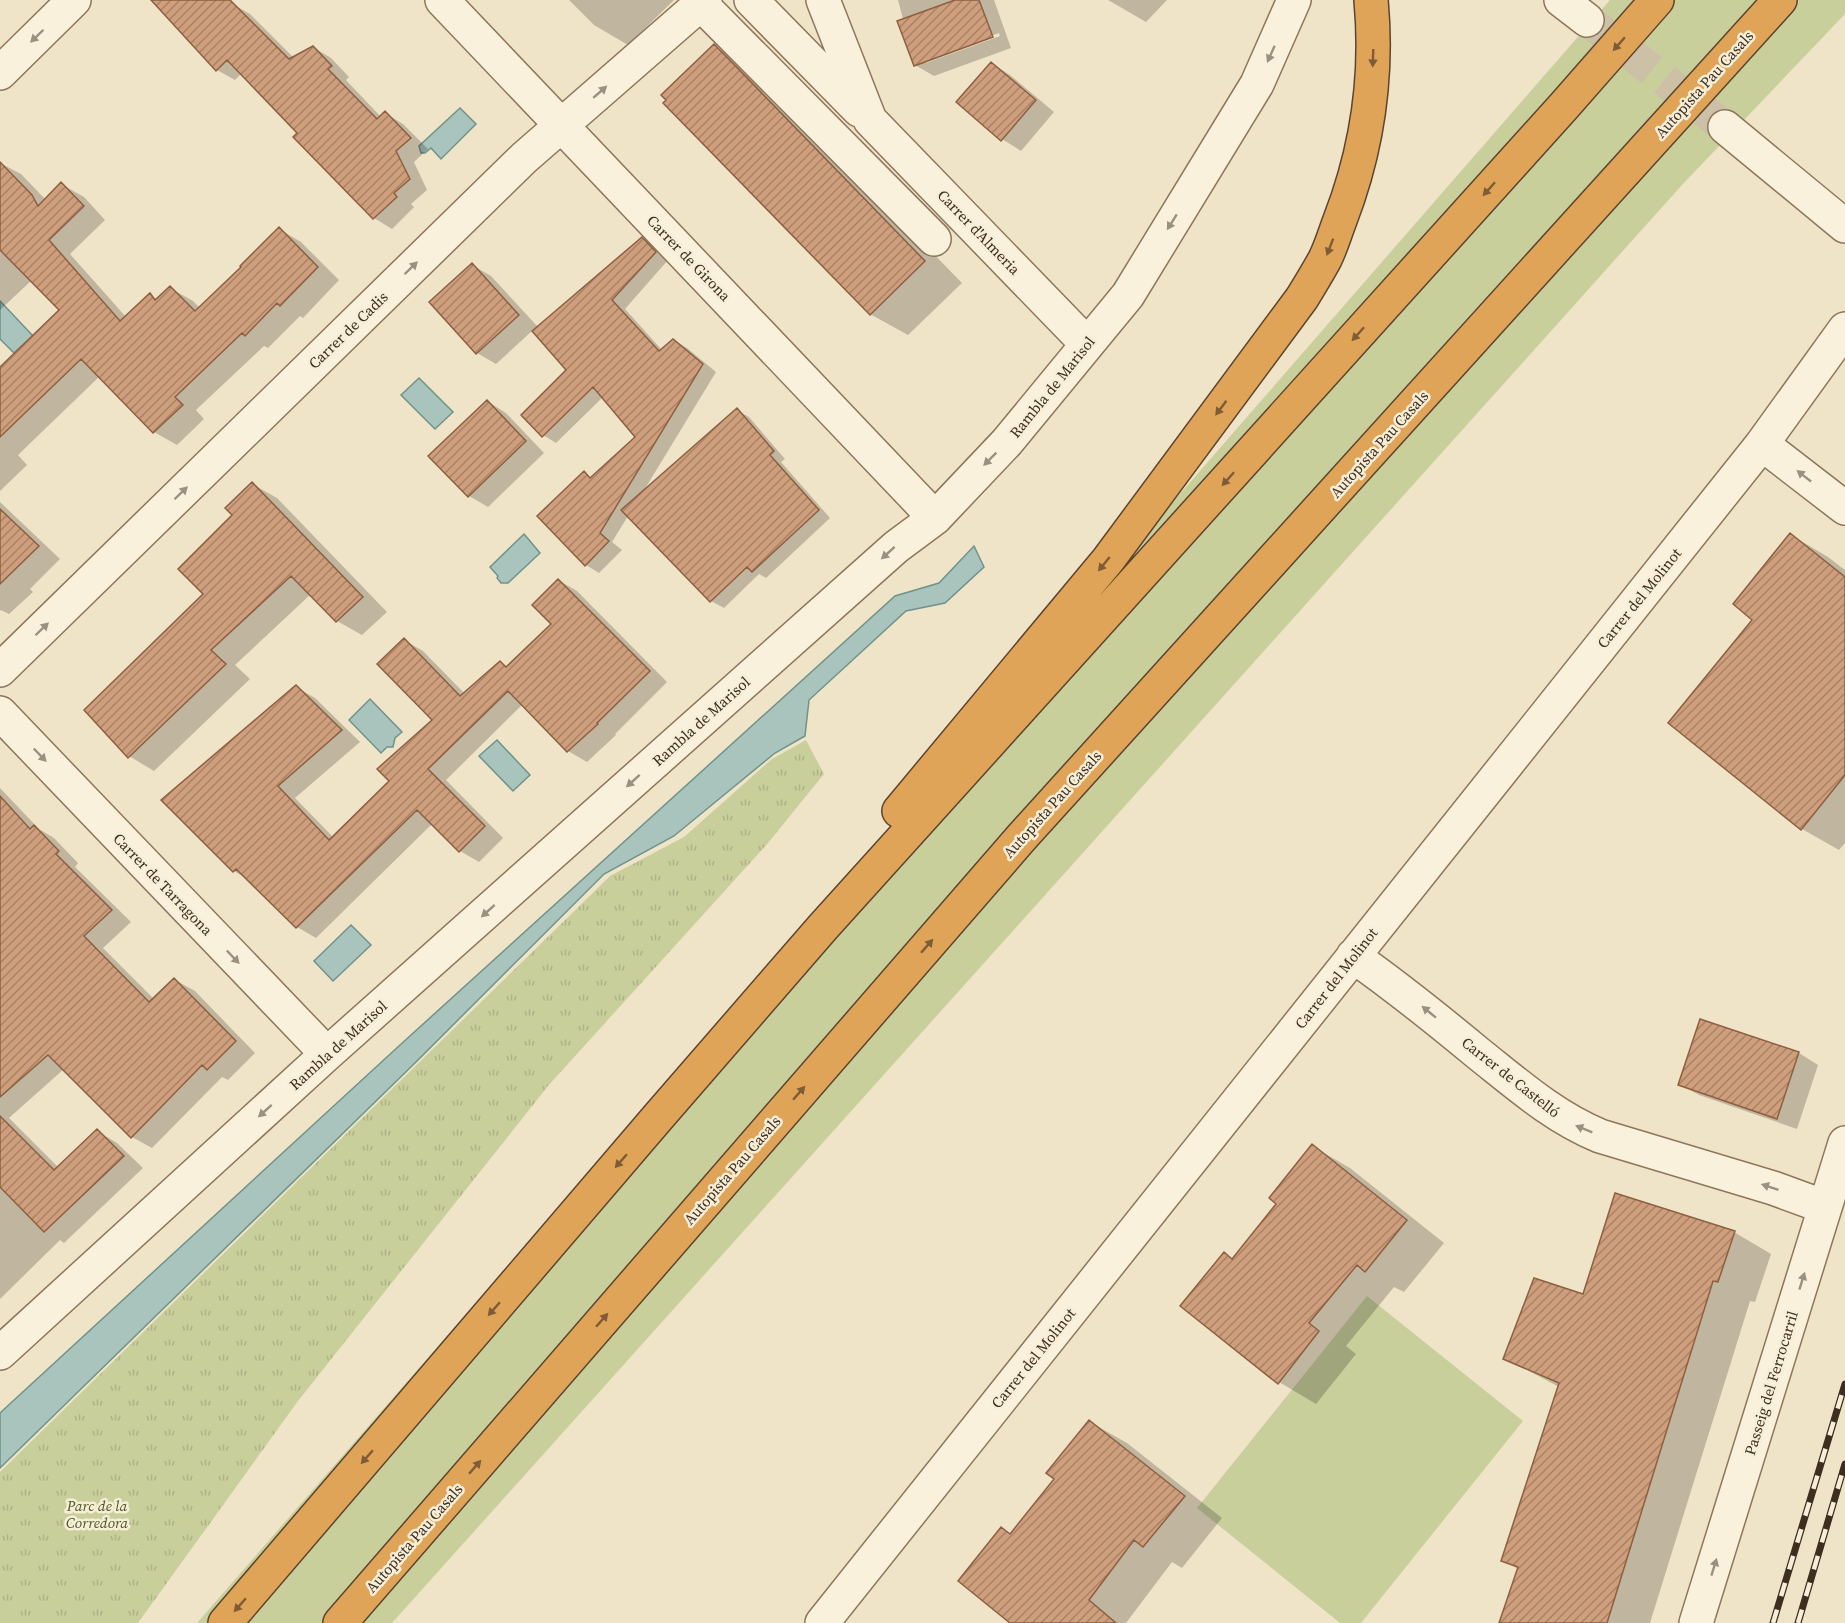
<svg xmlns="http://www.w3.org/2000/svg" width="1845" height="1623" viewBox="0 0 1845 1623" font-family="'Source Serif 4',serif">
  <style>
    .green { fill: #c9cf9b }
    .park { fill: url(#park-tufts) }
    .water { fill: #a9c4bc; stroke: #6f938a; stroke-width: 1.5 }
    .shadow { fill: #0003; fill-rule: evenodd }
    .building { fill: url(#building-hatch); stroke: #8d5f41; stroke-width: 1.5 }
    .lines { fill: none; stroke-linecap: round; stroke-linejoin: round }
    .minor-tunnel { stroke: #ccc0a6; stroke-width: 33; stroke-dasharray: 33 16; stroke-linecap: butt }
    .minor-casing { stroke: #8d765c; stroke-width: 36 }
    .highway-casing { stroke: #5b4430; stroke-width: 36 }
    .minor { stroke: #faf1dc; stroke-width: 33 }
    .highway { stroke: #e0a458; stroke-width: 33 }
    .rail-casing { stroke: #3d2e20; stroke-width: 7 }
    .rail { stroke: #f7eed8; stroke-width: 4.5; stroke-dasharray: 14; stroke-linecap: butt }
    .oneway { fill: #9c907e }
    .oneway2 { fill: #7e5d36 }
    .labels { text-anchor: middle; dominant-baseline: central; stroke-width: 5; stroke-linejoin: round; paint-order: stroke }
    .street-label { font-size: 15px; fill: #3d2e20; stroke: #f7eed8 }
    .park-label { font-size: 15px; font-style: italic; fill: #4d5a26; stroke: #f7eed8 }
  </style>
  <defs>
    <pattern id="park-tufts" width="24" height="20" patternUnits="userSpaceOnUse" patternTransform="scale(1.5)"><rect width="24" height="20" fill="#c9cf9b"/><path d="M3 7l-1-3M5 7V3M7 7l1-3M15 17l-1-3M17 17v-4M19 17l1-3" fill="none" stroke="#aeb285"/></pattern>
    <pattern id="building-hatch" width="6" height="6" patternUnits="userSpaceOnUse" patternTransform="scale(1.5)"><rect width="6" height="6" fill="#cf9f7d"/><path d="M-1 1l2-2M0 6l6-6M5 7l2-2" fill="none" stroke="#a98266"/></pattern>
  </defs>
  <rect width="100%" height="100%" fill="#f0e4c8"/>
  <!-- green -->
  <path class="green" d="M1610,0H1845V14L1682,185L392,1623H197Z
    M1367,1296L1523,1421L1361,1623H1340L1197,1508Z"/>
  <!-- park -->
  <path class="park" d="M806,740L824,774L768,843L548,1086L298,1401L138,1623H0V1472L610,876L684,837L772,759Z"/>
  <!-- water -->
  <path class="water" d="M460,108L476,124L441,159L431,148L425,153H421L419,146Z
    M0,301L33,336L14,353L0,339Z
    M419,378L453,412L435,429L401,395Z
    M524,534L540,553L508,583H501L497,578L498,576L490,567Z
    M974,546L984,567L945,603L906,611L809,700L805,736L775,753L674,836L604,874L416,1062L0,1468V1413L400,1045L895,596L939,583Z
    M370,699L402,732L395,738L393,747H387L381,753L349,720Z
    M497,740L530,775L513,791L479,756Z
    M351,925L371,945L333,981L314,961Z"/>
  <!-- shadow -->
  <path class="shadow" d="M161,0H231L236,6L250,14L294,58L313,47L331,58L349,77L346,80L381,117L385,113L403,124L428,149L414,162L427,190L411,204L414,207L392,229L374,218L295,137L299,133L242,73L235,80L217,70Z
    M569,0H674L628,45L594,25Z
    M898,0H994L1011,48L934,76L915,65ZM999,33L1000,36L926,63V59Z
    M1108,0H1167L1146,22Z
    M714,46L752,68L962,283L908,335L870,314Z
    M991,63L1010,75L1054,112L1021,151L1002,139Z
    M0,163L21,174L46,200L61,184L84,197L105,220L70,254L126,317L150,295L158,300L170,288L193,301L200,308L244,267L279,229L301,242L339,280L303,318L300,316L268,348L264,346L196,410L204,419L177,445L154,432L100,376L18,455L27,465L0,491V368L61,310L32,280L0,310Z
    M642,239L655,246L668,260L625,309L662,350L673,340L687,348L716,372L643,492L737,410L749,417L785,459L781,462L830,518L766,578L759,574L724,608L711,601L628,516L612,542L622,550L599,573L586,565L584,473L592,478L637,437L603,397L556,443L543,435L568,370L533,330L496,364L477,353L472,265L491,276L538,327Z
    M487,401L506,413L544,453L488,507L469,496Z
    M252,484L277,498L387,612L362,635L337,621L311,594L235,665L250,679L154,771L129,756L205,594L234,515Z
    M0,502L60,559L30,589L33,592L9,614L1,610L0,611Z
    M1791,535L1828,557L1845,570V843L1839,850L1802,829L1754,619Z
    M558,580L577,591L667,682L615,734L616,735L587,762L568,751L523,704L446,780L503,838L479,862L460,851L433,823L316,938L297,927L249,880L234,871L296,687L315,698L360,742L295,798L333,837L391,781L435,720L404,640L423,651L465,694L500,663L508,667L553,624Z
    M0,788L39,829L54,838L78,863L75,867L131,922L103,948L154,999L175,980L195,991L255,1053L228,1080L222,1077L152,1148L132,1137L64,1069L9,1118L58,1167L97,1131L117,1143L143,1168L64,1243L60,1240L0,1299Z
    M1701,1021L1799,1053L1818,1065L1797,1129L1699,1095L1679,1084Z
    M1312,1146L1350,1168L1444,1243L1404,1292L1394,1287L1346,1346L1356,1354L1316,1404L1279,1382L1224,1254L1234,1260L1279,1204Z
    M1734,1232L1771,1254L1755,1302L1750,1301L1650,1623H1501L1518,1569L1503,1560L1559,1387L1505,1358L1584,1296Z
    M1090,1422L1127,1443L1222,1518L1182,1568L1172,1562L1126,1623H1013L1011,1535L1056,1479Z"/>
  <!-- building -->
  <path class="building" d="M151,0H230L289,59L313,46L332,66L328,69L377,119L385,111L411,138L396,151L410,179L394,193L397,197L373,219L293,137L297,133L227,60L216,71Z
    M955,0H979L993,37L914,66L897,21Z
    M714,44L925,261L870,315L663,103L666,100L661,95Z
    M991,62L1036,100L1001,141L956,102Z
    M0,162L32,195L38,206L61,182L84,206L49,240L120,321L150,293L155,300L170,286L195,311L241,267L240,266L279,227L318,267L280,306L277,303L245,336L242,333L175,397L183,405L153,433L81,359L0,437V367L59,310L0,250Z
    M642,237L656,252L612,300L659,351L673,339L703,364L600,533L609,541L585,566L537,516L584,471L590,478L635,437L593,387L542,437L521,415L566,370L532,331Z
    M472,263L519,315L476,354L429,302Z
    M487,400L526,441L468,497L428,456Z
    M737,408L774,451L770,455L819,510L752,572L747,567L710,602L621,510Z
    M252,482L363,597L336,622L291,576L211,650L226,664L128,758L84,710L203,594L178,569L232,515L225,508Z
    M0,509L39,546L0,584Z
    M1790,533L1845,577V775L1801,830L1668,723L1752,620L1733,604Z
    M558,579L650,671L597,723L598,724L567,752L508,691L428,769L485,826L459,852L417,810L296,928L236,869L233,872L161,800L296,685L342,730L278,786L329,840L389,781L377,769L432,720L377,664L404,638L460,696L500,661L506,667L551,624L532,605Z
    M0,796L30,829L34,825L59,851L56,854L112,910L84,936L149,1002L174,978L236,1041L207,1070L202,1065L131,1138L48,1055L0,1097Z
    M1700,1019L1799,1052L1777,1119L1678,1085Z
    M0,1116L54,1170L97,1129L124,1156L44,1232L0,1187Z
    M1312,1144L1407,1220L1365,1272L1357,1265L1309,1323L1319,1331L1278,1384L1180,1306L1224,1252L1232,1259L1276,1204L1269,1198Z
    M1615,1193L1735,1231L1718,1282L1713,1281L1607,1623H1499L1518,1567L1501,1561L1559,1383L1503,1359L1534,1278L1583,1294Z
    M1089,1420L1185,1496L1143,1547L1134,1540L1089,1600L1116,1623H1010L958,1581L1001,1527L1010,1534L1054,1479L1046,1473Z"/>
  <g class="lines">
    <!-- minor-tunnel -->
    <path class="minor-tunnel" d="M1587,20L1725,127"/>
    <!-- minor casing -->
    <g class="minor-casing">
      <path id="minor" d="M442,0L935,518
        M697,0L934,239
        M751,0L859,110
        M823,0L870,120L1087,344
        M1561,0L1587,20
        M0,73L74,0
        M1725,127L1845,226
        M1762,444L1845,508
        M0,670L524,158L705,0
        M0,713L327,1054
        M1353,956C1397,987 1438,1020 1479,1054C1518,1085 1554,1117 1600,1136L1773,1188L1825,1207
        M0,1353L327,1054L896,547L935,518L1007,442L1128,295L1257,84L1294,0
        M822,1623L1762,444L1845,329
        M1696,1623L1845,1143"/>
    </g>
    <!-- highway casing -->
    <g class="highway-casing">
      <path id="highway" d="M899,811L1108,560L1302,298C1310,285 1318,272 1325,259C1331,247 1335,233 1340,220C1367,150 1378,75 1371,0
        M225,1623L659,1116L823,927L1564,106L1657,0
        M340,1623L1021,838L1780,0"/>
    </g>
    <!-- minor -->
    <use href="#minor" class="minor"/>
    <!-- highway -->
    <use href="#highway" class="highway"/>
    <!-- rail casing -->
    <g class="rail-casing">
      <path id="rail" d="M1773,1623L1845,1384
        M1798,1623L1845,1464"/>
    </g>
    <!-- rail -->
    <use href="#rail" class="rail"/>
  </g>
  <!-- one-way arrows -->
  <defs><path id="oneway-solid" d="M-6-.8H1V-3.2L6.5 0L1 3.2V.8H-6Z" transform="scale(1.5)"/></defs>
  <g class="oneway">
    <use href="#oneway-solid" transform="translate(37 36) rotate(136)"/>
    <use href="#oneway-solid" transform="translate(1271 54) rotate(114)"/>
    <use href="#oneway-solid" transform="translate(600 92) rotate(-41)"/>
    <use href="#oneway-solid" transform="translate(1172 222) rotate(122)"/>
    <use href="#oneway-solid" transform="translate(411 268) rotate(-44)"/>
    <use href="#oneway-solid" transform="translate(990 459) rotate(135)"/>
    <use href="#oneway-solid" transform="translate(1804 476) rotate(-142)"/>
    <use href="#oneway-solid" transform="translate(181 493) rotate(-44)"/>
    <use href="#oneway-solid" transform="translate(888 553) rotate(138)"/>
    <use href="#oneway-solid" transform="translate(42 629) rotate(-44)"/>
    <use href="#oneway-solid" transform="translate(40 755) rotate(46)"/>
    <use href="#oneway-solid" transform="translate(633 781) rotate(138)"/>
    <use href="#oneway-solid" transform="translate(488 911) rotate(138)"/>
    <use href="#oneway-solid" transform="translate(233 957) rotate(46)"/>
    <use href="#oneway-solid" transform="translate(1429 1012) rotate(-141)"/>
    <use href="#oneway-solid" transform="translate(265 1111) rotate(138)"/>
    <use href="#oneway-solid" transform="translate(1584 1129) rotate(-158)"/>
    <use href="#oneway-solid" transform="translate(1770 1187) rotate(-162)"/>
    <use href="#oneway-solid" transform="translate(1802 1281) rotate(-73)"/>
    <use href="#oneway-solid" transform="translate(1714 1567) rotate(-73)"/>
  </g>
  <g class="oneway2">
    <use href="#oneway-solid" transform="translate(1619 44) rotate(131)"/>
    <use href="#oneway-solid" transform="translate(1373 58) rotate(92)"/>
    <use href="#oneway-solid" transform="translate(1489 189) rotate(132)"/>
    <use href="#oneway-solid" transform="translate(1330 247) rotate(111)"/>
    <use href="#oneway-solid" transform="translate(1358 334) rotate(132)"/>
    <use href="#oneway-solid" transform="translate(1221 408) rotate(127)"/>
    <use href="#oneway-solid" transform="translate(1228 479) rotate(132)"/>
    <use href="#oneway-solid" transform="translate(1104 564) rotate(129)"/>
    <use href="#oneway-solid" transform="translate(927 946) rotate(-49)"/>
    <use href="#oneway-solid" transform="translate(799 1093) rotate(-49)"/>
    <use href="#oneway-solid" transform="translate(621 1161) rotate(131)"/>
    <use href="#oneway-solid" transform="translate(494 1309) rotate(131)"/>
    <use href="#oneway-solid" transform="translate(602 1320) rotate(-49)"/>
    <use href="#oneway-solid" transform="translate(367 1457) rotate(131)"/>
    <use href="#oneway-solid" transform="translate(475 1467) rotate(-49)"/>
    <use href="#oneway-solid" transform="translate(240 1605) rotate(131)"/>
  </g>
  <g class="labels">
    <!-- street labels -->
    <g class="street-label">
      <text transform="translate(1704 84) rotate(-48)">Autopista Pau Casals</text>
      <text transform="translate(979 232) rotate(46)">Carrer d'Almeria</text>
      <text transform="translate(689 258) rotate(46)">Carrer de Girona</text>
      <text transform="translate(348 330) rotate(-44)">Carrer de Cadis</text>
      <text transform="translate(1052 387) rotate(-51)">Rambla de Marisol</text>
      <text transform="translate(1379 444) rotate(-48)">Autopista Pau Casals</text>
      <text transform="translate(1639 598) rotate(-51)">Carrer del Molinot</text>
      <text transform="translate(701 721) rotate(-42)">Rambla de Marisol</text>
      <text transform="translate(1052 804) rotate(-48)">Autopista Pau Casals</text>
      <text transform="translate(163 884) rotate(46)">Carrer de Tarragona</text>
      <text transform="translate(1336 978) rotate(-52)">Carrer del Molinot</text>
      <text transform="translate(338 1045) rotate(-42)">Rambla de Marisol</text>
      <text transform="translate(1511 1077) rotate(38)">Carrer de Castelló</text>
      <text transform="translate(732 1170) rotate(-49)">Autopista Pau Casals</text>
      <text transform="translate(1033 1358) rotate(-51)">Carrer del Molinot</text>
      <text transform="translate(1771 1383) rotate(-73)">Passeig del Ferrocarril</text>
      <text transform="translate(414 1538) rotate(-49)">Autopista Pau Casals</text>
    </g>
    <!-- park labels -->
    <g class="park-label">
      <text x="97" y="1505">Parc de la<tspan x="97" dy="17">Corredora</tspan></text>
    </g>
  </g>
</svg>
